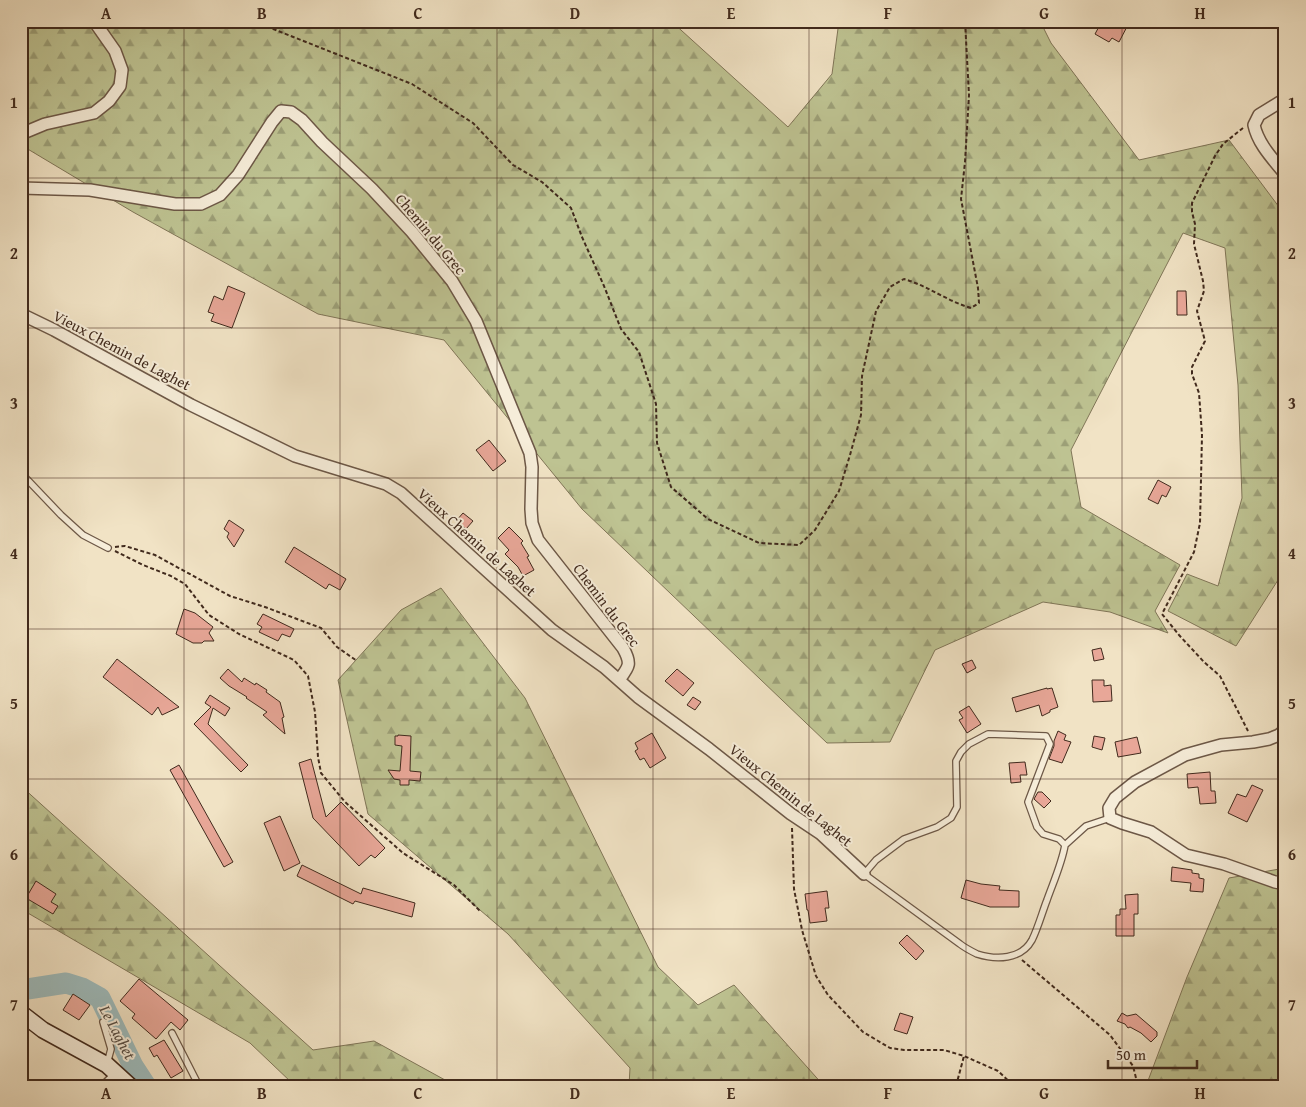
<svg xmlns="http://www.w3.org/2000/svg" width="1306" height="1107" viewBox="0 0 1306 1107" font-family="'Gentium Book Plus',serif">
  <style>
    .forest { fill: url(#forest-firs); stroke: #807658 }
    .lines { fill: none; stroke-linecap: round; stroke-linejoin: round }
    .river { stroke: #9ebcbd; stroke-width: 21 }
    .building { fill: #e8a798; stroke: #412a1d }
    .lane-casing { stroke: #6d5847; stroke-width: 8 }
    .street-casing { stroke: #6d5847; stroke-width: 14 }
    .secondary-casing { stroke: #412a1d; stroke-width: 18 }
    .path { stroke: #412a1d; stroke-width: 2; stroke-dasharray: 4 2.5; stroke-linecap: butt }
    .lane { stroke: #f6edd9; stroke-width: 5.5 }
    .street { stroke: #f6edd9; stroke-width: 11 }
    .secondary { stroke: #f6edd9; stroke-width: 15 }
    .grid { fill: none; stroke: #412a1d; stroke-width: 1; stroke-opacity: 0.55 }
    .labels { text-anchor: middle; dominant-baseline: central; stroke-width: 4; stroke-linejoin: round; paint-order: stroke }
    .street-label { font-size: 15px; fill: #412a1d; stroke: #f6edd9 }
    .water-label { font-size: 16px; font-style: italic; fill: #584e45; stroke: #f6edd9 }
    .neatline { fill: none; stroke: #412a1d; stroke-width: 2 }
    .grid-label { font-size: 16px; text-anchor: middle; font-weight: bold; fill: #412a1d }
  </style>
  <defs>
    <pattern id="forest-firs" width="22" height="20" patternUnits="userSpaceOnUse" patternTransform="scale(1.25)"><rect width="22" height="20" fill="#bec392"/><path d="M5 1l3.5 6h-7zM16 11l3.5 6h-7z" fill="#9c9f77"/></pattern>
  </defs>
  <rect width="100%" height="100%" fill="#f1e3c5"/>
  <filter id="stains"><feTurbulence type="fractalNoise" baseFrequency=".004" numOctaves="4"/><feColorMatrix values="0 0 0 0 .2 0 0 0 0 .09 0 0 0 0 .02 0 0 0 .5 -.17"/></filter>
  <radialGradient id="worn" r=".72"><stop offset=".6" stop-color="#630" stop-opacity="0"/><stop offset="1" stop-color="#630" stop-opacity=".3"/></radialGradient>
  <!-- forest -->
  <path class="forest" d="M21,21H671L788,127L832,74L839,21H1040L1051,43L1139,160L1229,140L1285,215V569L1236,646L1168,611L1187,574L1218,586L1242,498L1238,385L1225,248L1183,233L1071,450L1081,507L1180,565L1155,611L1168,633L1110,612L1043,602L935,650L890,742L827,743L582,509L444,340L318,314L133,212L21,145Z
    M441,588L525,698L658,967L698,1005L734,985L824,1086H629L630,1068L508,934L368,814L338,680L401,610Z
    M21,786L313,1050L374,1041L456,1086H290L292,1083L250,1043L21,909Z
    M1285,868V1086H1146L1187,977L1229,878Z"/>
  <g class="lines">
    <!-- river -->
    <path class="river" d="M21,990L66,983L82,988L100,998L133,1066L146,1086"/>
  </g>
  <!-- building -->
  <path class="building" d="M1102,21H1130L1119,42L1112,38L1109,42L1095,34Z
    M228,286L245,293L232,328L211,321L214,314L208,312L214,296L223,300Z
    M1177,291H1186L1187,315H1177Z
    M489,440L506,461L493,471L476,450Z
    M1158,480L1171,487L1166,497L1162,495L1158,504L1148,499Z
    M463,513L473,521L466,529L456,521Z
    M229,520L244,530L234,547L227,537L229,533L224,529Z
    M509,527L523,541L521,543L529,556L527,557L534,570L523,576L518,567L505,554L509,550L498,538Z
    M294,547L346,579L340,590L329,584L326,589L285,562Z
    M184,609L195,613L213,627L209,633L214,641H204L202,643H193L176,634Z
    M263,614L294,629L290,637L282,634L278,641L259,632L262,627L257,624Z
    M1101,648L1104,659L1094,661L1092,650Z
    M117,659L179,707L162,715L158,707L152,715L103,677Z
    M972,660L976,668L967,673L962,664Z
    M228,669L242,682L244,678L255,685L256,683L267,690L266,692L280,702L284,717L282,718L285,734L263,715L267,712L246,698L247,697L229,686L220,678Z
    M677,669L694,683L683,696L665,681Z
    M1092,680H1104V686L1111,685L1112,701L1093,702Z
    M1047,688V689L1052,688L1058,707L1050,710V712L1042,716L1039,705L1016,712L1012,698Z
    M210,695L230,708L225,716L213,708L208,724L248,765L241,772L194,724L211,707L205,703Z
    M693,697L701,702L695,710L687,705Z
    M969,706L981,724L967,733L959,720L963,718L959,712Z
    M1058,731L1066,735L1064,740L1071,742L1062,763L1049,759L1054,746V741Z
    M652,733L666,758L650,768L644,758L640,760L635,751L638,749L635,743Z
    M398,735L411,736L410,771L421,772L420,781L409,780V785H400V780L394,779L388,770L400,771L402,746L395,745V736H398Z
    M1094,736L1105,738L1102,750L1092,747Z
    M1137,737L1141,753L1118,757L1115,742Z
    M311,759L326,817L341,802L385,848L375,858L371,855L359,866L313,818L299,763Z
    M1025,762L1027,775H1020L1021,782L1011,783L1009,763Z
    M179,765L233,862L224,867L170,770Z
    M1210,772L1211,791H1215L1216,803L1200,804L1198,787L1188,788L1187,774Z
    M1252,785L1263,790L1247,822L1228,813L1237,794L1246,797Z
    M1038,792H1042L1051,801L1044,808L1034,799Z
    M280,816L300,863L284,871L264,823Z
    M302,865L361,894L363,888L415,903L412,917L355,901L353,904L297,876Z
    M1172,867L1192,870V873L1199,874V878L1204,879L1203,892L1190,891L1191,883L1171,881Z
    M966,880L981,884L1000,886L999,890L1019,891V907H990L961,898Z
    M36,881L56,894L51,902L58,906L53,914L26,898Z
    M827,891L829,908H825L827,921L810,923L808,910H807L805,894Z
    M1138,894V914H1134V936H1116V915H1120V909H1126L1125,895Z
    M907,935L924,951L916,960L899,943Z
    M139,979L188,1020L180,1030L171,1022L156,1039L132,1018L135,1014L120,1001Z
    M73,994L90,1005L79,1020L63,1010Z
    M900,1013L913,1017L907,1034L894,1030Z
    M1122,1013L1127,1016L1136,1014L1157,1032V1036L1151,1042L1141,1033L1130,1027L1128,1028L1125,1024L1117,1021Z
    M164,1040L183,1071L171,1078L157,1055L154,1057L149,1048Z"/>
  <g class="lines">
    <!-- lane casing -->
    <g class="lane-casing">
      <path id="lane" d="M21,473L61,515L83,535L108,548
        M988,734L1046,736L1050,744L1028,802L1037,827L1043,834L1059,839L1065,845C1062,863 1053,883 1047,900C1042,913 1038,928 1032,940C1021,960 996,960 977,954C971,951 965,948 960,944L864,874L876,860L904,839L937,827L951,818L957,807L956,761L961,752L969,744Z
        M1065,845L1086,826L1110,818
        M103,1022L111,1049L107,1064
        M172,1033L199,1086"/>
    </g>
    <!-- street casing -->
    <g class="street-casing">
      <path id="street" d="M1282,21L1285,31
        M1285,99L1259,115L1254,125C1258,144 1273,159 1285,174
        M21,134L45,124L94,113L109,101L120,86L122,70L115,51L94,21
        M21,188L90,190L175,204H201L220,195L238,175L272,122L281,111L291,112L302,120L322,142L372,189L412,232L452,281L476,321L530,453L532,467L531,509L532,523L538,540L623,648C632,664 629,667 619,680
        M21,314L54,330L191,405L295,456L386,484L401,493L552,630L604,667L638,697L709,749L791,814L821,834L864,874
        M1285,730L1279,735L1269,739L1253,742L1221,745L1185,755L1135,782L1115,798L1109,808L1110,818L1122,823L1151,832L1186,855L1224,864L1275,882L1285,884
        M106,1086L118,1074"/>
    </g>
    <!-- secondary casing -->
    <g class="secondary-casing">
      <path id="secondary" d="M21,1013L43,1030L107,1065L130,1086"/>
    </g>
    <!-- path -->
    <path class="path" d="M248,21L258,23L412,84L473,123L513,165L542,182L571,208L582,237L604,286L621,329L639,352L656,404L657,443L671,487L708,519L759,543L799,545L815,530L839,491L850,455L861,415L862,376L876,311L890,287L904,279C928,286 947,301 971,308L979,303L978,288L961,199L965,162L969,95L965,21
      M1243,128L1223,144L1215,156L1192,203V212L1195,224L1194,244L1203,281L1204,291L1197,311L1205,341L1192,367V374L1199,393L1202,435L1200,523L1194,552L1162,614L1179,635L1204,662L1220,676L1248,731
      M115,547L125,546L155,555L230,596L265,607L321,628L337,647L357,661
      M115,551L143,565L171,576L185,584L209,615L239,634L294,660L308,676L315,712L318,757L321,773L345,802L403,853L454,885L481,912
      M792,828L794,889L802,930L816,976L828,995L863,1032L890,1048L904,1050H944L964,1056L998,1071L1014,1086
      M1022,960L1110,1035L1133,1066L1138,1086
      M956,1086L964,1056"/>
    <!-- lane -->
    <use href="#lane" class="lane"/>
    <!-- street -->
    <use href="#street" class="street"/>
    <!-- secondary -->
    <use href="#secondary" class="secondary"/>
  </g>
  <!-- grid -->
  <path class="grid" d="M184,21V1086M340,21V1086M497,21V1086M653,21V1086M809,21V1086M966,21V1086M1122,21V1086M21,178H1285M21,328H1285M21,478H1285M21,629H1285M21,779H1285M21,929H1285"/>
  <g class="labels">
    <!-- street labels -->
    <g class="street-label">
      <text transform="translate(431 234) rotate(50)">Chemin du Grec</text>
      <text transform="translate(122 350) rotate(28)">Vieux Chemin de Laghet</text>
      <text transform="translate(477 542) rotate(42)">Vieux Chemin de Laghet</text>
      <text transform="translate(607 605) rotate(53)">Chemin du Grec</text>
      <text transform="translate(791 795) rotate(39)">Vieux Chemin de Laghet</text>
    </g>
    <!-- water labels -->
    <g class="water-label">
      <text transform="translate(118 1032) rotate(62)">Le Laghet</text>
    </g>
  </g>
  <!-- margin -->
  <rect width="1306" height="1107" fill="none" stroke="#f1e3c5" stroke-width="55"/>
  <!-- scale -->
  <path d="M1108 1060v8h89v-8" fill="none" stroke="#412a1d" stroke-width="2.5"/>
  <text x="1116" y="1060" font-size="15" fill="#412a1d" stroke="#f6edd9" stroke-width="4" paint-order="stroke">50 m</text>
  <rect x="28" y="28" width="1250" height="1052" class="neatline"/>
  <g class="grid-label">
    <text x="106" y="19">A</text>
    <text x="262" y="19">B</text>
    <text x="418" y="19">C</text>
    <text x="575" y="19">D</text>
    <text x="731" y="19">E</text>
    <text x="888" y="19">F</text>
    <text x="1044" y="19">G</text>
    <text x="1200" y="19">H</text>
    <text x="14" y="108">1</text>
    <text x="1292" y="108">1</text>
    <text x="14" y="259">2</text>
    <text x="1292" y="259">2</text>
    <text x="14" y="409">3</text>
    <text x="1292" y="409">3</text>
    <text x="14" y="559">4</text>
    <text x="1292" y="559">4</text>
    <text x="14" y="709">5</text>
    <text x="1292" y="709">5</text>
    <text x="14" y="860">6</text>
    <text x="1292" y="860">6</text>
    <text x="14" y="1010">7</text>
    <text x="1292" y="1010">7</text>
    <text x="106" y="1099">A</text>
    <text x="262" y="1099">B</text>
    <text x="418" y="1099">C</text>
    <text x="575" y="1099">D</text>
    <text x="731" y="1099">E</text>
    <text x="888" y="1099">F</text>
    <text x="1044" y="1099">G</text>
    <text x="1200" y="1099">H</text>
  </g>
  <rect width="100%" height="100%" filter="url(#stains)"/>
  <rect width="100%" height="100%" fill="url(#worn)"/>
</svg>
